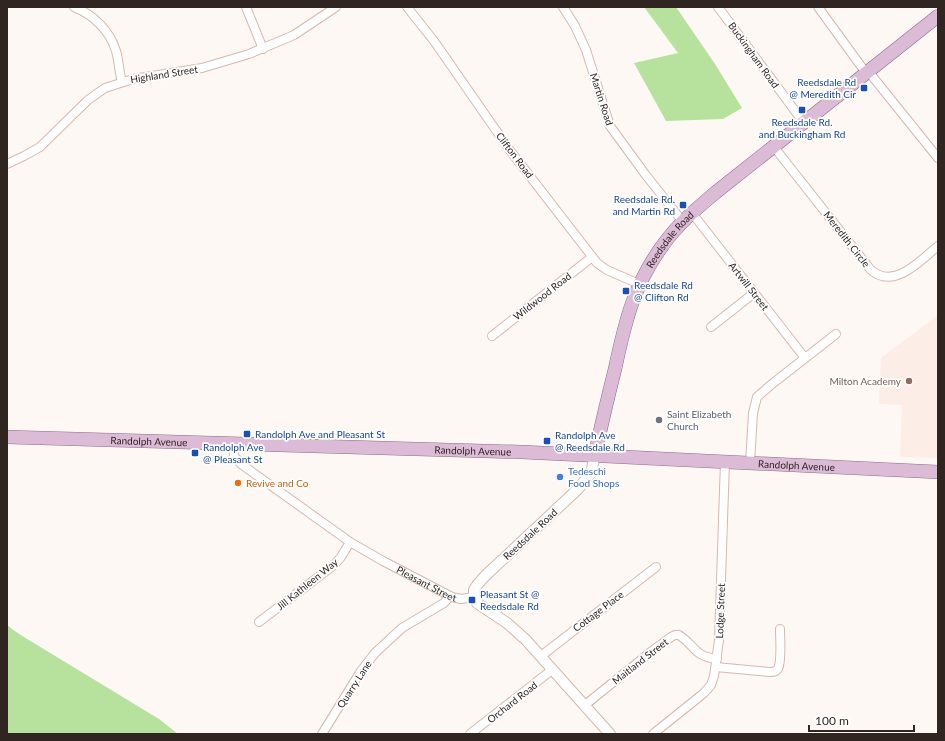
<svg xmlns="http://www.w3.org/2000/svg" width="945" height="741" viewBox="0 0 945 741" font-family="Lato,sans-serif">
  <style>
    .built { fill: #fdede7 }
    .green { fill: #b7e29e }
    .lines { fill: none; stroke-linecap: round; stroke-linejoin: round }
    .minor-casing { stroke: #d6b8ad; stroke-width: 10 }
    .tertiary-casing { stroke: #d6b8ad; stroke-width: 12 }
    .primary-casing { stroke: #916986; stroke-width: 14 }
    .minor { stroke: #fff; stroke-width: 8 }
    .tertiary { stroke: #fff; stroke-width: 10 }
    .primary { stroke: #dcbbd7; stroke-width: 13 }
    .transit-dot { fill: #1a4fb4; stroke: #fff; stroke-width: 1.5 }
    .education-dot { fill: #8d6e63; stroke: #fff; stroke-width: 1.5 }
    .worship-dot { fill: #6b7280; stroke: #fff; stroke-width: 1.5 }
    .shop-dot { fill: #3f7fe0; stroke: #fff; stroke-width: 1.5 }
    .food-dot { fill: #e8710a; stroke: #fff; stroke-width: 1.5 }
    .labels { text-anchor: middle; dominant-baseline: central; stroke-width: 3.5; stroke-linejoin: round; paint-order: stroke }
    .street-label { font-size: 10px; fill: #302521; stroke: #fff }
    .transit-label { font-size: 10px; fill: #164399; stroke: #fff; text-anchor: start }
    .education-label { font-size: 10px; fill: #785e54; stroke: #fff; text-anchor: end }
    .worship-label { font-size: 10px; fill: #5b616d; stroke: #fff; text-anchor: start }
    .shop-label { font-size: 10px; fill: #366cbe; stroke: #fff; text-anchor: start }
    .food-label { font-size: 10px; fill: #c56008; stroke: #fff; text-anchor: start }
  </style>
  <rect width="100%" height="100%" fill="#fef8f5"/>
  <!-- built -->
  <path class="built" d="M938,315V458L900,457L902,405L879,404L881,358Z"/>
  <!-- green -->
  <path class="green" d="M644,7H676L715,64L742,108L723,119L666,121L634,63L678,53Z
    M7,625L19,634L159,719L178,734H7Z"/>
  <g class="lines">
    <!-- minor casing -->
    <g class="minor-casing">
      <g id="minor">
        <path d="M74,7C94,15 110,31 116,51C119,61 119,72 122,82"/>
        <path d="M246,7L263,49"/>
        <path d="M407,7L434,41L509,149L597,263L607,270L639,284"/>
        <path d="M563,7L575,26L586,50L610,126L645,174L683,222"/>
        <path d="M718,7L804,123"/>
        <path d="M818,7L866,73"/>
        <path d="M868,71L938,158"/>
        <path d="M774,147L870,269C893,291 920,261 938,246"/>
        <path d="M7,164L24,156L40,147L88,100L105,88L133,79L202,68L249,54L294,35L336,7"/>
        <path d="M692,213L805,358"/>
        <path d="M711,327L754,293"/>
        <path d="M492,336L592,257"/>
        <path id="s1" d="M233,443L234,456L241,464L350,542L383,561L452,597L461,599L474,597"/>
        <path d="M750,463L753,413L757,397L772,384L836,334"/>
        <path d="M259,622L334,565L341,557L350,542"/>
        <path d="M541,656L656,567"/>
        <path d="M716,667L769,672C773,672 776,672 778,669C782,661 780,638 780,629"/>
        <path d="M585,705L652,651L671,637L675,635H679C696,646 693,656 717,659"/>
        <path d="M322,734L361,671L375,653L402,628L444,603L450,596"/>
        <path d="M470,734L553,669"/>
        <path d="M653,734L704,693L711,685L714,676L719,640L725,461"/>
      </g>
    </g>
    <!-- tertiary casing -->
    <g class="tertiary-casing">
      <path id="tertiary" d="M595,455L591,473L578,489L485,576L477,585L474,590V597L477,603L507,623L526,640L610,734"/>
    </g>
    <!-- primary casing -->
    <g class="primary-casing">
      <g id="primary">
        <path id="s2" d="M7,437L522,452L938,472"/>
        <path id="s3" d="M595,455C601,426 608,397 615,369C625,322 634,284 663,245C677,225 696,209 715,193L938,16"/>
      </g>
    </g>
    <!-- minor -->
    <use href="#minor" class="minor"/>
    <!-- tertiary -->
    <use href="#tertiary" class="tertiary"/>
    <!-- primary -->
    <use href="#primary" class="primary"/>
  </g>
  <!-- markers -->
  <g class="transit-dot">
    <rect x="860" y="84" width="8" height="8" rx="2"/>
    <rect x="798" y="106" width="8" height="8" rx="2"/>
    <rect x="679" y="201" width="8" height="8" rx="2"/>
    <rect x="622" y="287" width="8" height="8" rx="2"/>
    <rect x="243" y="430" width="8" height="8" rx="2"/>
    <rect x="543" y="437" width="8" height="8" rx="2"/>
    <rect x="191" y="449" width="8" height="8" rx="2"/>
    <rect x="468" y="596" width="8" height="8" rx="2"/>
  </g>
  <circle class="education-dot" cx="909" cy="381" r="4"/>
  <circle class="worship-dot" cx="659" cy="420" r="4"/>
  <circle class="shop-dot" cx="560" cy="477" r="4"/>
  <circle class="food-dot" cx="238" cy="483" r="4"/>
  <g class="labels">
    <!-- street labels -->
    <g class="street-label">
      <text transform="translate(754 55) rotate(54)">Buckingham Road</text>
      <text transform="translate(164 74) rotate(-9)">Highland Street</text>
      <text transform="translate(602 99) rotate(72)">Martin Road</text>
      <text transform="translate(515 155) rotate(53)">Clifton Road</text>
      <text transform="translate(847 239) rotate(52)">Meredith Circle</text>
      <text stroke="none"><textPath href="#s3" startOffset="231">Reedsdale Road</textPath></text>
      <text transform="translate(749 286) rotate(52)">Artwill Street</text>
      <text transform="translate(542 296) rotate(-38)">Wildwood Road</text>
      <text stroke="none"><textPath href="#s2" startOffset="142">Randolph Avenue</textPath></text>
      <text stroke="none"><textPath href="#s2" startOffset="466">Randolph Avenue</textPath></text>
      <text stroke="none"><textPath href="#s2" startOffset="790">Randolph Avenue</textPath></text>
      <text transform="translate(530 534) rotate(-43)">Reedsdale Road</text>
      <text stroke="none"><textPath href="#s1" startOffset="245">Pleasant Street</textPath></text>
      <text transform="translate(307 584) rotate(-39)">Jill Kathleen Way</text>
      <text transform="translate(598 611) rotate(-37)">Cottage Place</text>
      <text transform="translate(720 611) rotate(-88)">Lodge Street</text>
      <text transform="translate(640 661) rotate(-38)">Maitland Street</text>
      <text transform="translate(354 684) rotate(-57)">Quarry Lane</text>
      <text transform="translate(512 702) rotate(-38)">Orchard Road</text>
    </g>
    <!-- transit labels -->
    <g class="transit-label">
      <text x="856" y="82" text-anchor="end">Reedsdale Rd<tspan x="856" dy="12">@ Meredith Cir</tspan></text>
      <text x="802" y="122" text-anchor="middle">Reedsdale Rd.<tspan x="802" dy="12">and Buckingham Rd</tspan></text>
      <text x="675" y="199" text-anchor="end">Reedsdale Rd.<tspan x="675" dy="12">and Martin Rd</tspan></text>
      <text x="634" y="285">Reedsdale Rd<tspan x="634" dy="12">@ Clifton Rd</tspan></text>
      <text x="255" y="434">Randolph Ave and Pleasant St</text>
      <text x="555" y="435">Randolph Ave<tspan x="555" dy="12">@ Reedsdale Rd</tspan></text>
      <text x="203" y="447">Randolph Ave<tspan x="203" dy="12">@ Pleasant St</tspan></text>
      <text x="480" y="594">Pleasant St @<tspan x="480" dy="12">Reedsdale Rd</tspan></text>
    </g>
    <!-- education labels -->
    <g class="education-label">
      <text x="901" y="381">Milton Academy</text>
    </g>
    <!-- worship labels -->
    <g class="worship-label">
      <text x="667" y="414">Saint Elizabeth<tspan x="667" dy="12">Church</tspan></text>
    </g>
    <!-- shop labels -->
    <g class="shop-label">
      <text x="568" y="471">Tedeschi<tspan x="568" dy="12">Food Shops</tspan></text>
    </g>
    <!-- food labels -->
    <g class="food-label">
      <text x="246" y="483">Revive and Co</text>
    </g>
  </g>
  <!-- border -->
  <rect width="945" height="741" fill="none" stroke="#302521" stroke-width="16"/>
  <!-- scale -->
  <path d="M809 725v6h105v-6" fill="none" stroke="#302521" stroke-width="2"/>
  <text x="815" y="725" font-size="12" fill="#302521" stroke="#ffffff" stroke-width="3" paint-order="stroke">100 m</text>
</svg>
